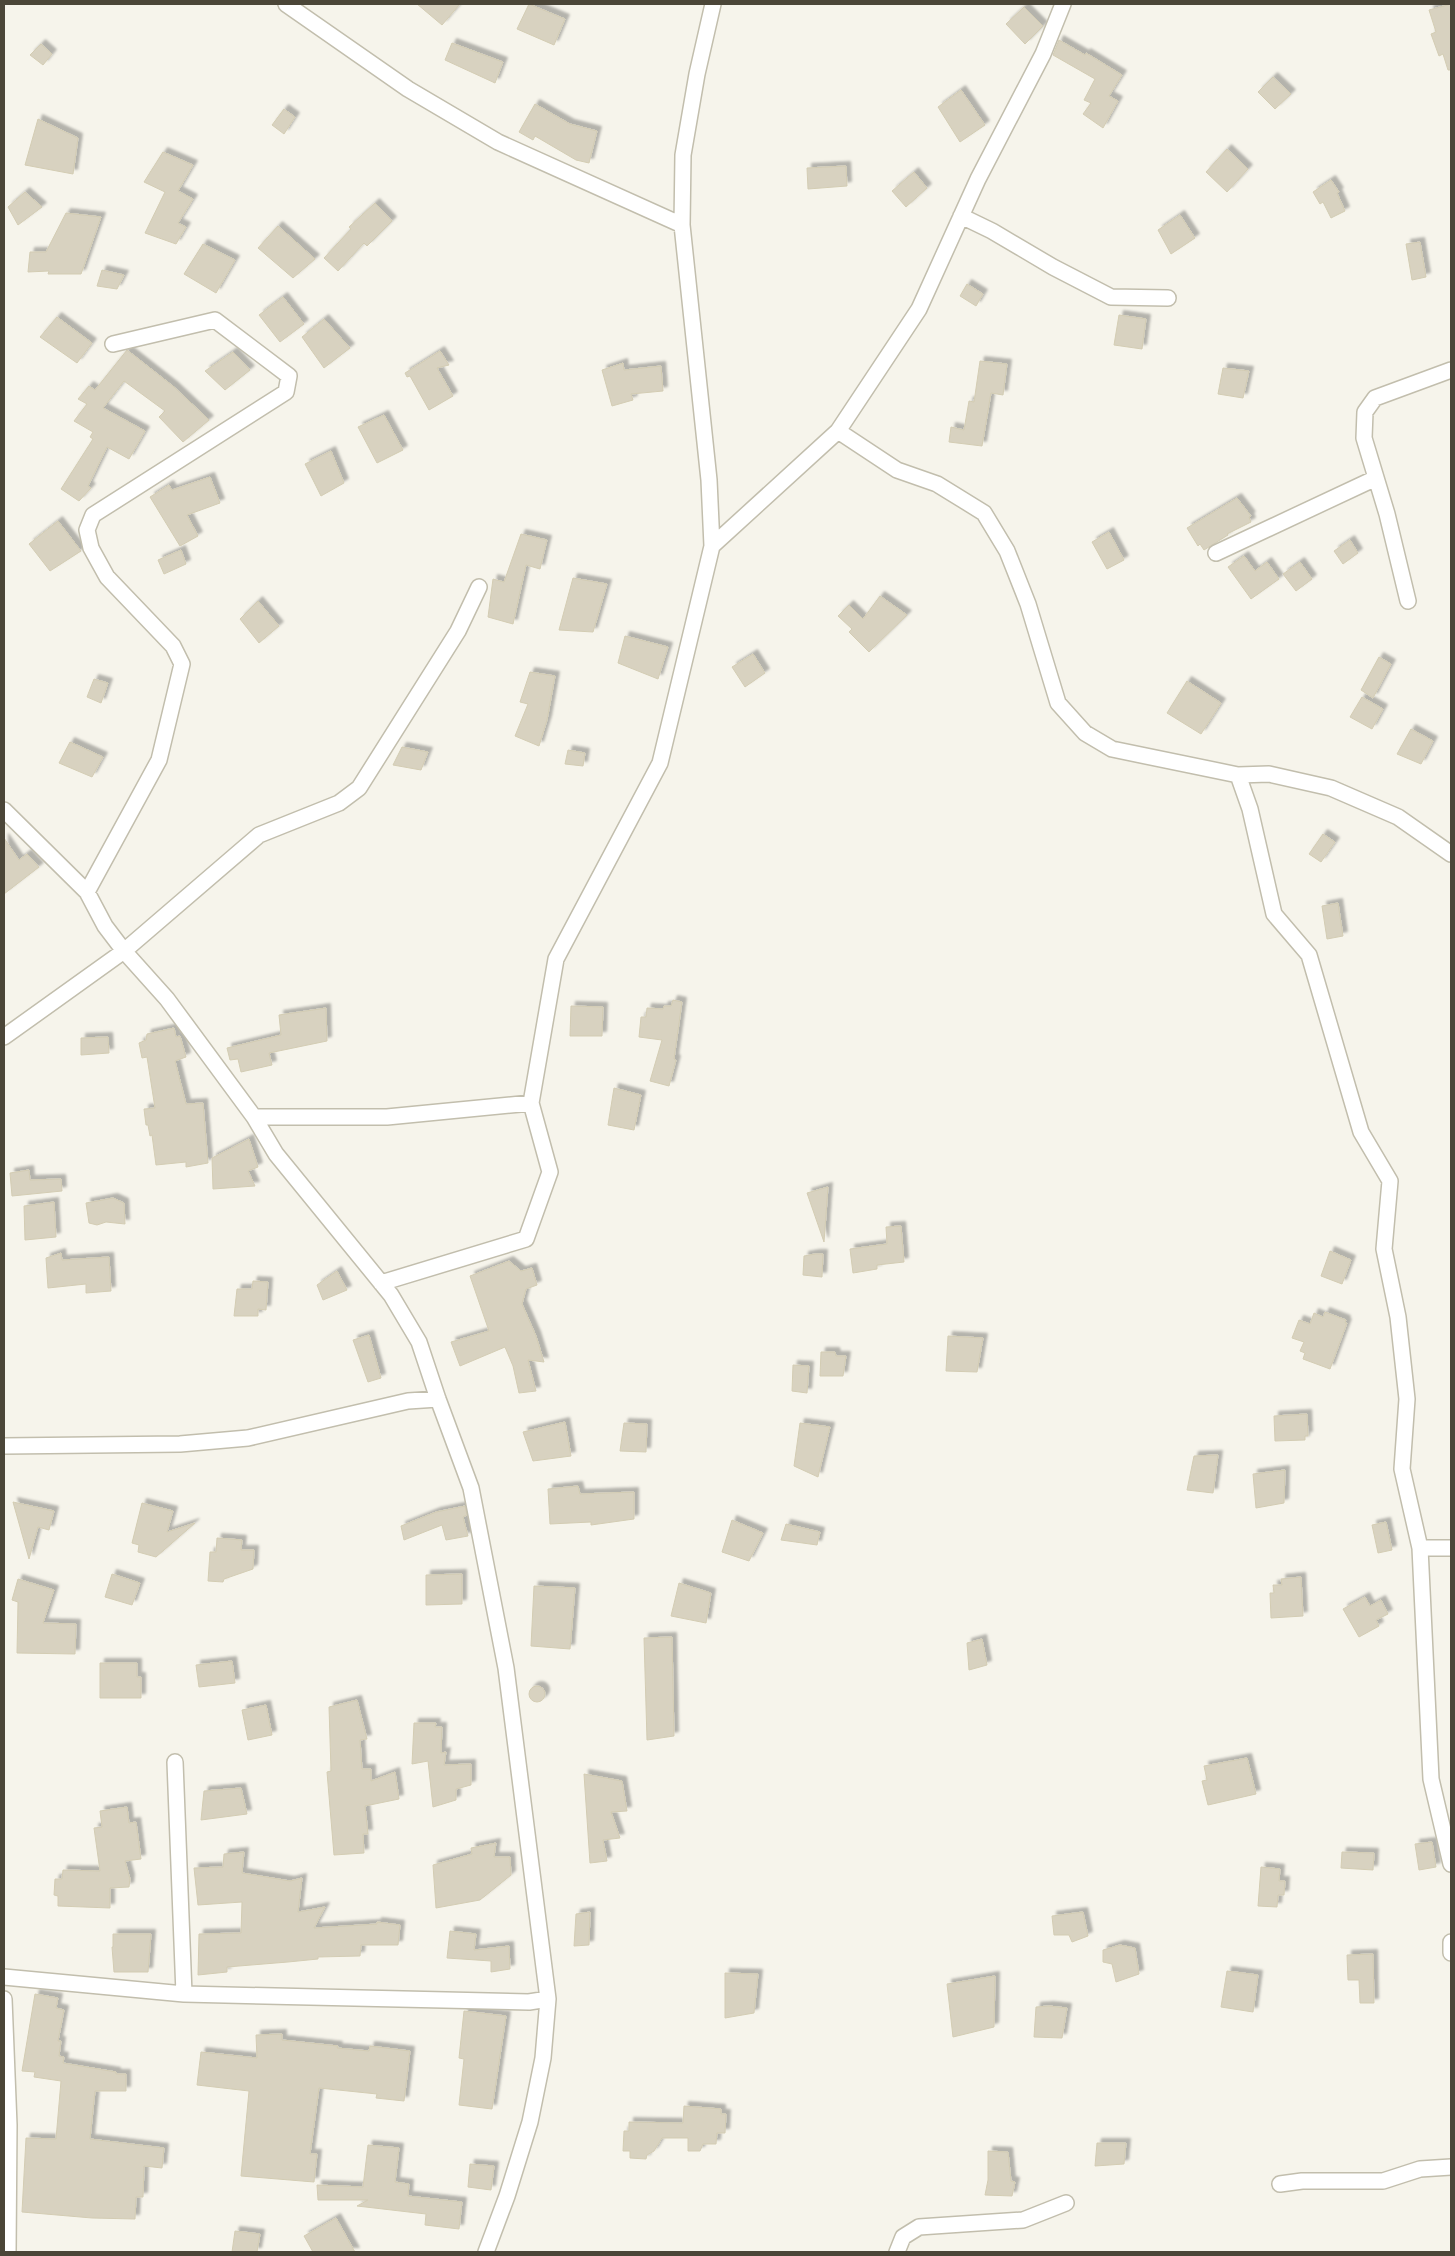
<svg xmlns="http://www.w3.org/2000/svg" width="1455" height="2256" viewBox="0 0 1455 2256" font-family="Inter,sans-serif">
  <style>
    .building { fill: #d8d2c0; stroke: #d3ccb3; filter: url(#shadow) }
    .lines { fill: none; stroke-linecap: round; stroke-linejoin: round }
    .street-casing { stroke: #c2bead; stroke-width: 18 }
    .street { stroke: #fff; stroke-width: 15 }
  </style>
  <defs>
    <filter id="shadow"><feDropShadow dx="4.5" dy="-4.5" stdDeviation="1" flood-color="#0004"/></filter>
  </defs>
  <rect width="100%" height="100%" fill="#f6f4eb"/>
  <!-- building -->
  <path class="building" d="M417,4H460L442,25Z
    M529,4L565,19L554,45L517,29Z
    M1451,4V70H1448L1443,54L1439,56L1431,34L1436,32L1429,10Z
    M1024,7L1043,26L1025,44L1006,24Z
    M1059,40L1085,55L1086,53L1122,75L1109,96L1118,101L1103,128L1083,114L1091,103L1084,100L1095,79L1053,55Z
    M452,43L503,62L495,83L445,60Z
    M41,44L52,54L43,65L30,55Z
    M1273,77L1291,94L1275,109L1258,92Z
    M961,90L985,125L960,142L938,107Z
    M535,104L570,124L597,131L589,163L576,160L535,136L533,140L519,132Z
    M284,109L295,117L284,134L272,125Z
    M38,119L78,138L73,174L25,165Z
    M1227,149L1248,169L1227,192L1206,172Z
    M163,152L193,165L178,191L193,199L178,223L186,227L176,244L145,233L165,192L144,182Z
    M846,166L847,186L808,189L807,168Z
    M914,172L927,188L906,207L892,191Z
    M1331,180L1339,192L1337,193L1345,211L1331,218L1323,202L1320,204L1313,192Z
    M25,192L42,207L18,225L8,207Z
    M375,203L392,221L367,246L364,243L338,271L324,258L351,229L349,227Z
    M66,213L101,217L81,274H48L49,271L28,272L30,252H46Z
    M1180,215L1195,238L1171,254L1158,230Z
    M278,226L315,259L293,278L258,248Z
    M1420,242L1426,277L1412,280L1406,244Z
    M203,244L235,260L216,293L184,274Z
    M102,270L124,275L117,289L97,286Z
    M967,284L983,294L976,306L960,296Z
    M283,297L304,324L280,342L259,315Z
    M1119,315L1146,319L1142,349L1114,345Z
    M57,317L92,343L77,363L40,337Z
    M324,319L350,348L324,368L302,337Z
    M127,350L174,387L209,420L183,442L159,417L165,411L124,381L103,408L145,431L129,459L107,447L88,486L91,488L79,501L61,489L93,439L90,437L93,432L74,421L87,404L78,399L89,386L95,390Z
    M440,351L449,365L437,368L453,396L429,410L410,376L407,377L405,373Z
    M233,352L250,370L225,390L205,371Z
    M980,361L1007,364L1003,395L991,393L982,446L949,442L951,427L964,430L969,401L974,402Z
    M623,363L624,370L661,366L663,391L631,394L633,400L612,406L602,370Z
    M1223,368L1249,371L1243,398L1218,394Z
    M384,415L403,450L377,463L358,427Z
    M331,451L344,483L321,496L305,464Z
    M210,477L220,503L187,515L198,536L180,546L150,497L169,485L172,490Z
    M1237,498L1251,516L1249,517L1251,522L1227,534L1228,535L1204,550L1200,544L1198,546L1187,528Z
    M58,521L81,551L50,571L29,544Z
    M1109,532L1124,560L1107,569L1092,542Z
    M521,534L547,540L540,569L526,565L513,624L488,617L493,579L504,582Z
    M1350,540L1358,553L1343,564L1334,551Z
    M181,550L186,564L164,574L158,560Z
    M1244,556L1255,571L1267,562L1279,579L1251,599L1228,567Z
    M1300,562L1312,579L1296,591L1283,574Z
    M573,578L607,584L593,632L559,630Z
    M880,596L907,615L869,652L849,632L852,629L838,616L849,605L863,619Z
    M258,601L279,626L259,643L240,619Z
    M625,636L668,647L658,679L618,663Z
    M753,654L765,673L745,687L732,667Z
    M1379,657L1391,664L1373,698L1361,690Z
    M530,672L555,676L547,720L539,746L515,736L528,704L520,702Z
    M94,679L108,683L101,703L87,697Z
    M1187,681L1221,703L1201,734L1167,713Z
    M1362,697L1383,709L1372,729L1350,717Z
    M1411,729L1433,741L1421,764L1397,754Z
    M70,742L103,757L92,777L59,763Z
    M402,747L428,752L421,770L393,765Z
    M568,750L585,753L583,766L565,764Z
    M1323,834L1335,842L1321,862L1309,854Z
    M4,838L19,860L27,854L39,867L4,894Z
    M1338,903L1343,936L1327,939L1322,906Z
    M673,1000L682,1002L674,1059L676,1060L669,1086L650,1081L662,1040L639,1037L641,1017H646L647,1008L663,1009L664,1006H671Z
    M571,1006L603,1007L602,1036H570Z
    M326,1008L327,1041L269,1053L272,1065L241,1072L238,1059L230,1060L227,1048L281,1035L279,1015Z
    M174,1028L176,1037L180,1036L186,1057L175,1061L186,1104L203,1103L208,1163L186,1167V1162L156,1165L152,1135L150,1136L148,1125H146L144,1109L155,1108L147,1057L142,1058L139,1043L146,1040L147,1034Z
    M108,1037L109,1053L81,1055V1038Z
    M614,1088L641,1095L634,1130L608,1125Z
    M249,1139L258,1167L248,1171L255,1186L213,1189L212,1158Z
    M29,1170L30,1180L61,1179L62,1191L12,1196L10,1173Z
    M828,1187L824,1242L807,1193Z
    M113,1198L124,1203L125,1224L106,1222L97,1225L89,1223L86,1203Z
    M54,1202L56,1237L25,1240L24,1206Z
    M901,1226L904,1262L877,1265V1269L853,1273L850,1249L887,1244L886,1227Z
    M1330,1251L1351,1260L1342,1284L1321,1276Z
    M61,1253L62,1260L109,1257L111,1291L86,1293V1284L48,1288L46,1258Z
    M815,1254H823L822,1277L803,1275L804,1256Z
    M509,1261L521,1271L532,1268L537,1285L526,1289L522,1304L536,1336L544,1362L528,1360L536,1391L519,1393L513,1366L505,1347L460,1366L451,1342L489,1331L470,1276Z
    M337,1271L347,1290L323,1300L317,1285Z
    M253,1281L268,1282L266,1310L258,1309V1316H234L237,1289H252Z
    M1325,1312L1346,1320L1345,1323H1347L1330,1369L1303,1359L1305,1353L1300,1351L1304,1342L1292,1338L1299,1320L1310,1324L1314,1313L1323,1317Z
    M369,1335L381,1378L368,1382L353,1340Z
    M948,1336L983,1338L977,1372L946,1371Z
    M821,1352H835L836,1356H846L843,1376H820Z
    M793,1365L809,1366L807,1393L792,1391Z
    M1307,1414L1308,1436H1305V1440L1275,1441L1274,1416Z
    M565,1422L571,1456L533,1461L523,1432Z
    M624,1423L647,1424L646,1452L620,1451Z
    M800,1423L830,1427L818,1477L794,1466Z
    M1218,1455L1213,1493L1187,1490L1194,1456Z
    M1285,1470L1284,1503L1256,1508L1253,1474Z
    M578,1486L580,1494L634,1492V1519L591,1525V1522L550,1524L548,1489Z
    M13,1502L54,1511L49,1530L38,1527L29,1559Z
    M142,1503L173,1511L167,1532L195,1523L156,1557L138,1552L139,1545L132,1543Z
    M465,1506L467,1515L463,1517L468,1536L446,1540L442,1525L404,1540L401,1526L436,1512Z
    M732,1520L763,1533L749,1561L722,1552Z
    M1386,1522L1392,1550L1378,1553L1372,1525Z
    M786,1524L820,1532L817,1545L781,1540Z
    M217,1538L242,1540L241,1550H254L253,1569L224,1579L223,1582L208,1581L210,1552H216Z
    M112,1574L140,1583L132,1605L105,1597Z
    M462,1574V1604L426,1605V1575Z
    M1301,1577L1303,1616L1271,1618L1270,1593H1274L1273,1585H1282L1281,1579Z
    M18,1579L54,1590L43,1623L76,1624L75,1654L17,1653L18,1602L12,1600Z
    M679,1583L711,1593L706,1623L671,1616Z
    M534,1586L575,1588L570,1649L531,1646Z
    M1365,1597L1370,1606L1381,1600L1388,1614L1376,1620L1379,1626L1359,1637L1343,1609Z
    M672,1637L674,1736L647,1740L644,1638Z
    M982,1639L987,1665L969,1670L967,1643Z
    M232,1661L235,1683L199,1687L196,1665Z
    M100,1663H137V1677H141V1698H100Z
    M529 1694a8 8 0 1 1 16 0a8 8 0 1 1-16 0Z
    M357,1700L367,1739L360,1740L362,1769H371V1781L395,1772L399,1799L365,1806L368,1834H363L364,1853L334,1855L327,1772L331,1771L329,1707Z
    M266,1705L272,1735L248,1740L242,1710Z
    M414,1723H436L435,1727H442L441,1753L446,1752L444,1765L471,1764V1785L456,1789V1800L433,1807L428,1761L412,1764Z
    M1247,1758L1256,1794L1208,1805L1202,1781L1207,1780L1204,1766Z
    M584,1774L622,1781L627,1811L611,1812L620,1838L603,1840L607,1861L590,1863Z
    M241,1788L247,1814L201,1820L204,1791Z
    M127,1807L129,1823L136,1822L141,1859L125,1861L130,1879L129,1887L110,1888V1908L58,1906V1896L54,1895L55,1879H62L63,1870L100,1871L94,1828L102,1827L100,1811Z
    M1432,1842L1436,1867L1419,1870L1415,1844Z
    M496,1843L494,1857H510L511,1875L480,1900L436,1908L433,1865L472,1854L471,1848Z
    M244,1852L242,1873L290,1881L302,1878L298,1912L325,1907L314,1928L377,1924V1922L400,1925L398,1945H361L360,1956L318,1957V1959L288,1962L227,1967V1972L198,1975L199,1934L241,1933L242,1902L198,1905L194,1868L223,1867L224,1854Z
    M1342,1852L1374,1853L1373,1870L1341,1868Z
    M1261,1867L1280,1869L1279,1881H1285L1284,1895H1278L1277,1907L1258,1906Z
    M590,1912L589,1945L574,1946L576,1914Z
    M1083,1912L1088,1936L1072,1942L1069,1935H1054L1052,1916Z
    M450,1931L476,1934L474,1950L509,1946L510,1969L491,1972V1961L447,1958Z
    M113,1934H151L148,1972H114L112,1947H113Z
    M1120,1945L1135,1948L1139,1974L1116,1982L1112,1964L1103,1962V1950Z
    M1373,1954L1374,2003H1360L1359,1980H1348L1347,1955Z
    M1227,1971L1258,1975L1253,2012L1221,2007Z
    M725,1973L758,1974L754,2013L725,2018Z
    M995,1976L994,2027L953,2037L947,1984Z
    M35,1994L58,1998L56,2008L64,2010L58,2041H61L59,2056L64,2057L63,2063L116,2072V2074H126V2091H95L90,2139L164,2148L162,2168L144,2166L143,2197H136L135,2219L92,2218L22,2212L26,2138L56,2139L61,2081L34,2077L35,2072L22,2071Z
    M1049,2006L1067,2008L1062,2038L1034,2037L1036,2007Z
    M464,2011L506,2016L492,2109L459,2105L464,2059L459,2058Z
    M282,2034V2040L338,2046L337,2048L369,2051L370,2046L410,2051L404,2101L376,2098L377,2094L319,2088L310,2154H317L314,2182L241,2176L249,2091L197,2085L201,2052L257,2058L256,2035Z
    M684,2106L721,2109V2114H726L725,2133H717L716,2144H703L700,2151H688V2138H662L654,2151L647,2155L646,2159L630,2158V2151H623L624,2131H629V2122L683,2123Z
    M1097,2143H1126L1124,2164L1095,2166Z
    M368,2145L399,2148L395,2182L409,2184L408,2196L462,2202L459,2229L425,2225L426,2214L357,2206L368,2200H318L317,2185L363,2187Z
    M988,2151L1008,2152L1011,2181L1015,2182L1012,2196L985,2195L988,2180Z
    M470,2164L494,2166L491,2190L468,2187Z
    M336,2218L355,2252H313L304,2236Z
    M235,2231L260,2234L257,2252H232Z"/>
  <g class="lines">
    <!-- street casing -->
    <g class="street-casing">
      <path id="street" d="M286,4L408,89L498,142L682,225
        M961,216L992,231L1053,267L1111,297L1168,298
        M838,431L897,470L937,484L984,513L1007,551L1028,604L1058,703L1085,733L1112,749L1238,775L1269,774L1331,788L1398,817L1451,854
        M712,546L838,431L919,309L978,179L1043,54L1063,4
        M1216,553L1376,478
        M1408,601L1387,514L1364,438L1365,412L1375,398L1451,370
        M1238,775L1250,809L1274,914L1309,955L1361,1132L1390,1181L1384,1249L1398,1317L1407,1399L1402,1469L1420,1548L1431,1779L1451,1864
        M4,810L87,892L105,926L124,951L167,999L254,1117L276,1154L391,1295L419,1342L438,1399L471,1488L506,1668L548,1999L543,2058L530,2122L507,2196L486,2252
        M87,892L159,760L182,664L173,646L107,577L91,548L87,530L93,515L286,392L289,376L215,320L113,344
        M4,1037L124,951L259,835L339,803L359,788L458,631L479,587
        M254,1117H387L531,1103
        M381,1283L526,1239L550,1172L531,1103L556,959L660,763L712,546L709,480L682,225L683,155L697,74L713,4
        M4,1446L180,1444L248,1438L408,1401L438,1399
        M1420,1548H1451
        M175,1762L184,1994
        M1451,1942V1953
        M4,1977L184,1994L529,2002L548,1999
        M4,1999L9,2125L8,2252
        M1280,2184L1302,2181H1383L1420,2169L1451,2167
        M897,2252L903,2237L919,2227L1023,2220L1066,2203"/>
    </g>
    <!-- street -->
    <use href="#street" class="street"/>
  </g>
  <!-- border -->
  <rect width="1455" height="2256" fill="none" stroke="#4b4638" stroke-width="10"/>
</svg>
